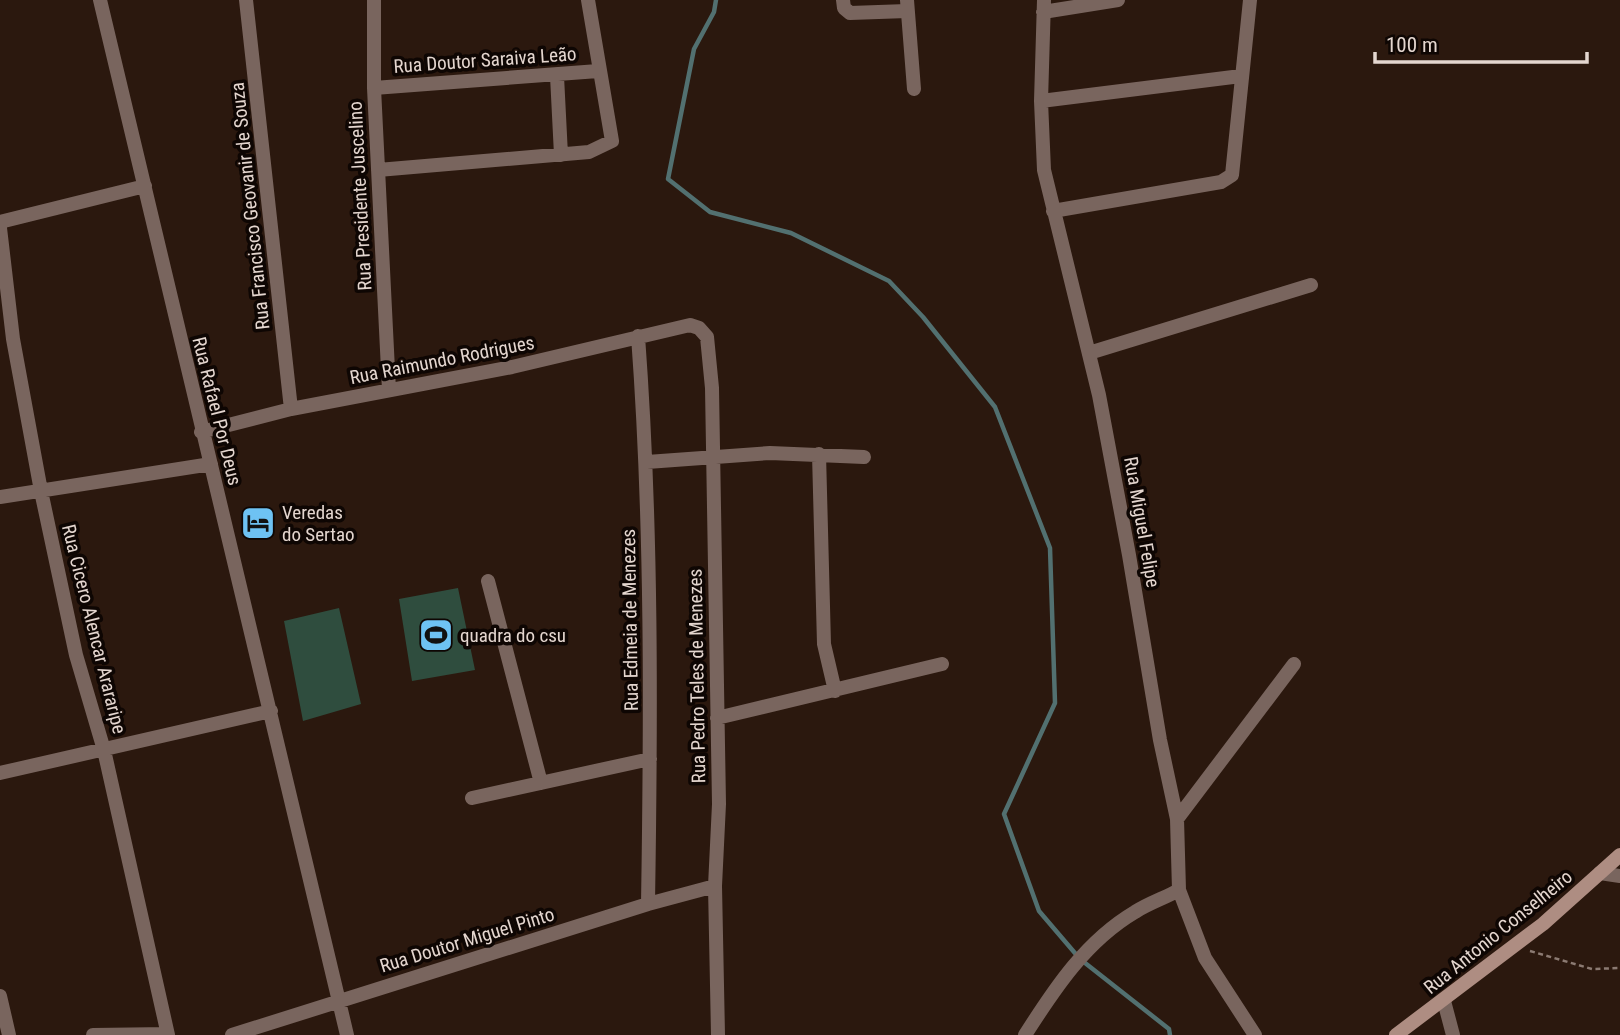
<svg xmlns="http://www.w3.org/2000/svg" width="1620" height="1035" viewBox="0 0 1620 1035" font-family="'Roboto Condensed',sans-serif">
  <style>
    .green { fill: #2f4d3e }
    .lines { fill: none; stroke-linecap: round; stroke-linejoin: round }
    .stream { stroke: #527070; stroke-width: 4.5 }
    .path { stroke: #8b7a72; stroke-width: 2.5; stroke-dasharray: 5 3.5; stroke-linecap: butt }
    .street { stroke: #79655e; stroke-width: 14 }
    .secondary { stroke: #ae8d82; stroke-width: 14 }
    .labels { text-anchor: middle; dominant-baseline: central; stroke-width: 7; stroke-linejoin: round; paint-order: stroke }
    .street-label { font-size: 19px; fill: #e4d6cf; stroke: #0e0603 }
    .poi-label { font-size: 19px; fill: #e4d6cf; stroke: #0e0603; text-anchor: start }
  </style>
  <rect width="100%" height="100%" fill="#2b180e"/>
  <!-- green -->
  <path class="green" d="M458,588L475,670L412,681L399,599Z
    M339,608L361,704L303,721L284,621Z"/>
  <g class="lines">
    <!-- stream -->
    <path class="stream" d="M716,0L714,12L694,49L668,179L710,212L791,233L889,281L923,317L995,407L1050,548L1055,703L1004,814L1039,911L1080,959L1169,1029L1170,1035"/>
    <!-- path -->
    <path class="path" d="M1530,951L1592,969L1620,968"/>
    <!-- street -->
    <path class="street" d="M100,0L347,1035
      M246,0L291,409
      M374,0V88L389,390
      M843,0L844,8L850,13L907,11
      M907,0L914,89
      M1044,0L1041,101L1044,170L1099,395L1129,555L1160,740L1177,819L1179,890L1205,958L1255,1035
      M1043,12L1118,0
      M557,76L561,155
      M374,88L598,71
      M1041,101L1241,76
      M378,170L589,152L612,141L588,0
      M1053,211L1221,182L1232,175L1250,0
      M0,222L145,186
      M0,228L13,339L41,491L76,655L104,750L168,1035
      M638,336C652,525 651,714 648,904
      M1089,353L1311,285
      M201,432L291,409L512,367L690,325L699,328L707,337L712,388L719,804L715,886L718,1035
      M819,454L824,644L835,691
      M647,462L770,453L864,457
      M0,497L211,464
      M488,581L541,783
      M717,718L942,664
      M0,773L271,711
      M472,798L650,759
      M1177,819L1294,664
      M1600,873L1620,876
      M0,996L9,1035
      M1444,1001L1453,1035
      M93,1035L168,1034
      M232,1035L648,904L715,886
      M1025,1035C1055,988 1086,941 1135,912C1149,903 1165,898 1179,890"/>
    <!-- secondary -->
    <path class="secondary" d="M1396,1035L1543,924L1620,855"/>
  </g>
  <!-- icons -->
  <defs>
    <g id="hotel-square" transform="scale(1.75)"><rect x="-9" y="-9" width="18" height="18" rx="4" fill="#6ec2f3" stroke="#0e0603"/><path d="M-6-4.5h1.5V1H6V5H4.5V3h-9V5H-6ZM-4 0a1.8 1.8 0 1 1 3.6 0ZM.5 0V-2.5h3Q6-2.5 6 0Z" fill="#111"/></g>
    <g id="stadium-square" transform="scale(1.75)"><rect x="-9" y="-9" width="18" height="18" rx="4" fill="#6ec2f3" stroke="#0e0603"/><path d="M0-5a6.5 5 0 1 0 0 10a6.5 5 0 1 0 0-10ZM-3.5-1.8h7v3.6h-7Z" fill="#111"/></g>
  </defs>
  <g fill-rule="evenodd">
    <use href="#hotel-square" x="258" y="523"/>
    <use href="#stadium-square" x="436" y="635"/>
  </g>
  <g class="labels">
    <!-- street labels -->
    <g class="street-label">
      <text transform="translate(485 60) rotate(-4)">Rua Doutor Saraiva Leão</text>
      <text transform="translate(360 196) rotate(-93)">Rua Presidente Juscelino</text>
      <text transform="translate(250 206) rotate(-96)">Rua Francisco Geovanir de Souza</text>
      <text transform="translate(442 360) rotate(-11)">Rua Raimundo Rodrigues</text>
      <text transform="translate(217 411) rotate(76)">Rua Rafael Por Deus</text>
      <text transform="translate(1142 522) rotate(80)">Rua Miguel Felipe</text>
      <text transform="translate(630 620) rotate(-91)">Rua Edmeia de Menezes</text>
      <text transform="translate(94 629) rotate(76)">Rua Cicero Alencar Arararipe</text>
      <text transform="translate(697 676) rotate(-91)">Rua Pedro Teles de Menezes</text>
      <text transform="translate(1498 932) rotate(-39)">Rua Antonio Conselheiro</text>
      <text transform="translate(467 940) rotate(-17)">Rua Doutor Miguel Pinto</text>
    </g>
    <!-- poi labels -->
    <g class="poi-label">
      <text x="282" y="512">Veredas<tspan x="282" dy="22">do Sertao</tspan></text>
      <text x="460" y="635">quadra do csu</text>
    </g>
  </g>
  <!-- scale -->
  <path d="M1375 52v10h212v-10" fill="none" stroke="#e4d6cf" stroke-width="3.5"/>
  <text x="1386" y="52" font-size="21" fill="#e4d6cf" stroke="#0e0603" stroke-width="5" paint-order="stroke">100 m</text>
</svg>
